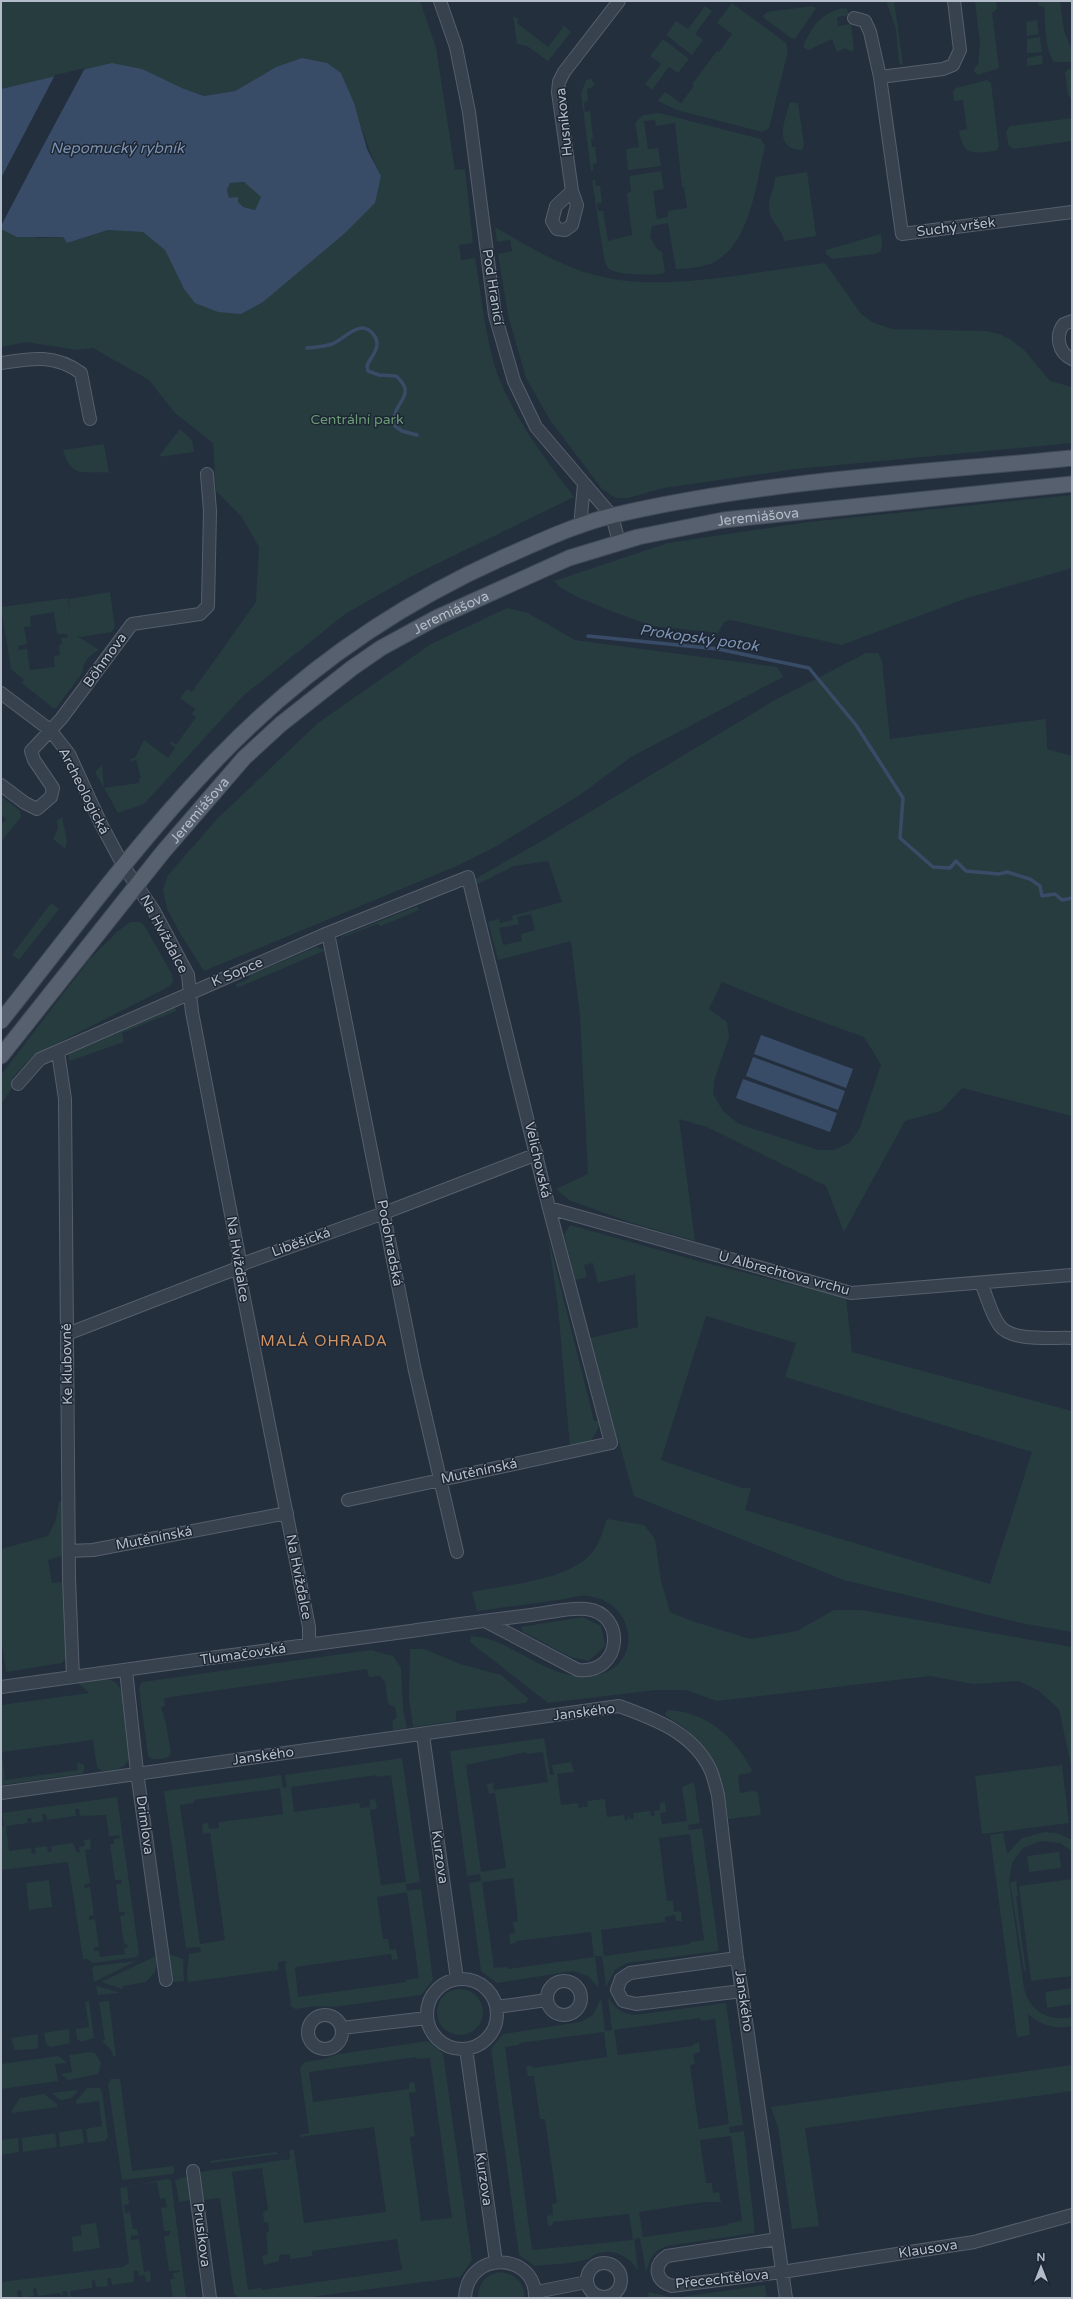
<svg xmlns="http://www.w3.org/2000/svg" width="1073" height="2299" viewBox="0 0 1073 2299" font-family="'Varela Round',sans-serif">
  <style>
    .green { fill: #263c3f; fill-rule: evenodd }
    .water { fill: #394c67; fill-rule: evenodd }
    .pier { fill: #242f3e }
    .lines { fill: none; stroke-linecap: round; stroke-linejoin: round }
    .stream { stroke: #394c67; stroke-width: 3.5 }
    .minor-casing { stroke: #565f6c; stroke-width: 14 }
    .major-casing { stroke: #414a57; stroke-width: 17 }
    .minor { stroke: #38414e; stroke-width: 12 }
    .major { stroke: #56606e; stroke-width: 15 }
    .labels { text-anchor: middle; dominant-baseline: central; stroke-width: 3; stroke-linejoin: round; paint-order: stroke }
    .street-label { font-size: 14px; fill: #b4bcc9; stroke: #1d2633 }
    .park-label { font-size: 14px; fill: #6b9a76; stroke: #1d2633 }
    .water-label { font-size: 15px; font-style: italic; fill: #7c92b1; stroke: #1d2633 }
    .neighbourhood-label { font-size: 15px; letter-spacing: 1px; fill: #d59563; stroke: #1d2633 }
  </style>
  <rect width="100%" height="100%" fill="#242f3e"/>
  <!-- green -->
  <path class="green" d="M1,1H420L436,48L455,170L465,169L473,243L459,245L461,260L475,258C482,297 486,350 502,385C520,427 547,461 574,497L412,576L345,614L243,696L144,804L118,813L95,772L102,765L104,788L139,783V778H141L136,760L130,761V759L135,758L144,740L168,758L175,748L170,744L172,741L176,745L196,717L192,714L195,709L180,698L187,689L192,692L256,602L259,547L241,516L216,491L213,443L175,413L149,380L93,348L77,350L26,342L1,347V229L38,238L63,237L67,243L108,230L143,232L165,250L184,289L263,302L291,277L381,176C364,143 356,107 341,73L276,67L235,91L204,96L182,88L72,74L1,89Z
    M886,1H894L903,65L899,63L896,29Z
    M975,1H996L997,9L992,13L999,68L978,75L974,71L975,67L978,65L980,42Z
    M1038,1H1060L1064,31L1072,51V62H1054C1044,48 1046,23 1044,7L1038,5Z
    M732,3L786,43L788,51L769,128L762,132L677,110L658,101L665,92L681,103L694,86L692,84L717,51L719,52L732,34L717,23Z
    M705,6L712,11L695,34L703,40L692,55L666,35L676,21L688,29Z
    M812,6L816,8L815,10L795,39L791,38L764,18L763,16L767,12Z
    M842,8L847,9L849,15L837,17L838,26L851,24L854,49L851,52L845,48L837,52L832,39L809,50L803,47C812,26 819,15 842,8Z
    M513,16L519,19L517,23L548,47L564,26L571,32L548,61L527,46L517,44Z
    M1037,20L1039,34L1027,36L1026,22Z
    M1040,37L1042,52L1027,53V39Z
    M663,39L689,59L678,73L669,67L652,90L645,84L661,64L650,56Z
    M1042,55L1043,64L1027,66V58Z
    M1068,69H1072V99L1068,95L1065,72Z
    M593,78L592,81L595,84L591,88L587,89L588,100L584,103L585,112L590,111L593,138L591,139L592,147H595L597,163L593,164V170L591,171L581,93L586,80Z
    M987,80L991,83L999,147L996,151C974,153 963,157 959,131L967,129L963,100L954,101L953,91L956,88Z
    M790,102L798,103L804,145L802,150C772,149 785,120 790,102Z
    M659,113L761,139L765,146C756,183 751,241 716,261C705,268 689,268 676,269L668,223L652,226L650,237L657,249L662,252L665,273C657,276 616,275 609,269C606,266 605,262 604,258L592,180H595L596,186H600L602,203H597L598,211H603L608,241L632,235L627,193L631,192L629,176L661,171L664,189L653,191L657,219L668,217V211L687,208L684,187H682L675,123L656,126L655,120L644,121L648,149L658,148L661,166L628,170L626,149L639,147L635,123L643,115Z
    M1072,118V141L1014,149L1009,146L1006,131L1010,126Z
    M807,172L816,236L784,241C783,231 773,224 770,214C766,198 776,188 775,177Z
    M244,182L261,197L255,210L243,207L229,199L227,190L230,183Z
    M495,227C528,246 561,267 599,276C663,293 758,271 825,263L862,315L874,323L892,329L986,331L999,334L1010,339L1025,351L1050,381L1072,387V443L796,469L664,488L628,498H616L602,489L550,420L526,378L508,315L498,254L512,251L510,240L497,242Z
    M881,234L882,244L881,251L875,254L832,259L826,254V250Z
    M180,429L192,440L194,452L158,457Z
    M104,444L109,473C84,470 72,480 63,450Z
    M1072,495V568L967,598L842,645L730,620L724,622L718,633L653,626L616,613L580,598L561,588L554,581L668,543L808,522Z
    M110,592L115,627L112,632L81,637L77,636L99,650C91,654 82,662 83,672L56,708H53L22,683L24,680L11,669L1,607L68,598L70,615L69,599ZM54,612L57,634H67L68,637L61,638L62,644L59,645L60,655L54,656L55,667L30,670L27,649L19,650L18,646L27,644L24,627L31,626L30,616Z
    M507,608L528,613L575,640L777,667L783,677L631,757L580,795L495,847L459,865L204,971L181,935L167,909L163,890L168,875L218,818L318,723L431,644Z
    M866,653H878L882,661L890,739L1046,719L1047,749L1072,756V1116L962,1088L941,1111L905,1121L844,1232L826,1186L707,1127L679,1119L695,1241L632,1223L569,1200L556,1189L588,1174L580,1016L571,941L498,960L488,922L499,919L500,923L513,920L512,916L562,902L548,861L514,866L476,885L475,879L540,842L775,700ZM531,914L535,930L521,934L522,941L503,945L499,928L519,924L517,917ZM722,982L795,1012L864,1037L881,1065L859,1130L849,1143L834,1150H818L739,1124L723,1111L713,1094L714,1081L729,1037L727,1022L709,1009Z
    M1,796L20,811L21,817L1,842V825L6,819L1,815Z
    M62,817L67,842L65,849L53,839L58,828L57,821Z
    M51,903L59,909L19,960L12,955Z
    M417,906L419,910L381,926L377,924L344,937L338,945L343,936Z
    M130,922H139L144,925L172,974L173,981L170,986L33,1056L12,1078L15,1084L1,1104V1075L89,960L118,931Z
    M316,947L326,950L237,988L236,984L248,979L252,974Z
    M171,1006L175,1008L176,1011L122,1033L124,1042L69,1061L68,1051Z
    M570,1225L698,1261L846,1298L852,1352L1072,1411V1632L1021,1623L844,1580L634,1496L619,1442L614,1435L590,1338L638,1327L635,1274L598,1283L593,1263L584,1265L587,1277L575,1280L564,1235ZM706,1316L796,1343L785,1377L1032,1452L990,1584L745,1510L751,1488H742L661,1460Z
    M548,1237L594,1421H598L599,1427L591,1441L570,1447L558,1307Z
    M64,1501L65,1555L48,1560L52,1583L62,1582L68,1654L62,1663L6,1672L1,1636V1549L48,1536L56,1520L59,1502Z
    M607,1519L644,1525L655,1539L661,1581L670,1612L692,1621L750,1639L797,1631L834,1610H862L1072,1647V1770L1059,1709L1039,1691L1019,1681L973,1684L930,1676L717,1701L686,1690H656L548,1703L470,1642L471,1636C477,1637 483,1637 489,1639C519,1649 548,1675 581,1676C645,1679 641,1602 588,1596C579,1595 567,1599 558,1600C531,1604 504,1607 477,1611L472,1592C505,1585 574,1580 594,1550C600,1542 603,1529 607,1519Z
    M583,1617L601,1626L605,1646L589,1661L571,1657L523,1632L521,1627Z
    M410,1649H424L460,1664L501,1675L529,1699L525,1703L456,1711V1721L413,1727L409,1698Z
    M371,1650L393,1656L401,1668L403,1709L407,1728L393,1730L392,1721L397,1717L395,1707L388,1704L385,1682L380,1676L369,1677L367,1669L164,1698L165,1706L161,1707L166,1724L171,1754C167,1760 153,1761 148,1756L139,1688L142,1682Z
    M104,1679C114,1680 118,1683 122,1692L129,1758C125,1770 113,1770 102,1771L97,1767L93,1740L2,1752L5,1780L78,1770L77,1762L83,1764L85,1768L82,1774L1,1785V1705L89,1693L78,1683Z
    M668,1710C708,1712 734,1737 752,1770L750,1773L738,1775L740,1793L753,1791L758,1793L761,1815L728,1819C725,1785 714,1754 688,1731C681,1724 671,1721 665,1714Z
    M544,1738L550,1775H554L552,1765L571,1762L574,1772L557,1774L561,1805L578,1803L579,1808L583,1807L582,1802L584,1807H588L587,1801L605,1799L607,1817L624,1815L625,1820H628V1814L630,1819H634L633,1813L650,1811L651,1816H655L654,1811L660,1810V1803L665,1802L666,1812L660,1813L662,1824L687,1821L682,1787L694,1782L700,1823L688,1825L689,1830L702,1828L719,1951L627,1963L615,1970L606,1987L602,1956H595L599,1988L588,1976L573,1971L497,1983L481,1971L469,1883L481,1881L480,1874L467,1876L450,1751ZM526,1752V1754L543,1752L548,1782L494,1790L493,1783L487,1784L489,1794L495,1793L506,1868L481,1872L466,1765ZM690,1834L704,1940L690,1942V1944L604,1956L601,1930L665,1922V1917L675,1915L676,1921H682L681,1911L674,1912L673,1901H667L659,1838ZM513,1878L518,1921L513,1922L515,1933L509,1934L510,1944L516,1943V1941L591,1932L594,1957L508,1969L507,1967L494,1968L482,1882Z
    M402,1758L420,1882L406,1884L407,1891L421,1889L433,1980L421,1995L334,2007L317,2006L295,2009L291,2006L285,1964L287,1961L278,1962L279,1970L188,1982L187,1974L189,1954L201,1952L200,1947L186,1948L164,1791L281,1775L283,1788L287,1787L285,1775ZM377,1775V1777L391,1775L406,1882L381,1885L370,1810L377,1809L375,1799L370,1800V1807L360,1808L359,1803L294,1812L291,1787ZM280,1788L283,1814L219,1822V1828L209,1829L208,1823L202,1824L203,1834L210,1833L225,1940L200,1944L180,1805L194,1803V1800ZM407,1892L419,1978L406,1980V1982L298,1997L295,1967L391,1954L392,1960L398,1959L396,1949L390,1950L388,1939H383L377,1897Z
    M1062,1765L1069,1823L982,1834L975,1776Z
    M117,1797L139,1954L137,1957L93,1963L87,1959H83L68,1862L1,1870V1827L4,1826L2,1813ZM75,1809H79L80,1816L106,1815L109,1836L119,1835L120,1838L114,1839V1844H110L115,1880H121L122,1883L116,1884L119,1912H125V1915L120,1916L124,1944H127L128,1947L124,1948L125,1954L100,1957L99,1951H94L93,1948L99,1947L95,1919L89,1920V1916L94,1915L90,1887L85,1888L84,1885L90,1883L85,1850L91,1849L90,1839L84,1840L85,1846L79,1847L80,1852L77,1853L73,1843L51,1846L52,1851L48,1852L47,1846L35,1848L36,1853L32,1854L31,1848L9,1851L6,1826L28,1823L27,1818H31L32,1823L43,1821L42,1814H46L47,1820L76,1816Z
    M1045,1832L1057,1833L1072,1840V1851L1060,1843L1041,1841L1023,1848L1012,1863L1009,1881L1024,1988C1029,2011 1049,2022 1072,2017V2026C1056,2030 1040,2025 1028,2014L1030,2035L1017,2037L990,1835L1003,1833L1007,1854L1022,1838Z
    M1059,1852L1061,1868L1029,1872L1027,1856Z
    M1072,1879V1976L1031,1981L1019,1886Z
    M49,1880L52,1907L29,1910L26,1883Z
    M1016,1881L1018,1896H1016L1026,1971H1024L1010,1882Z
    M168,1954L183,1959L184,1981L172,1982Z
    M158,1955L155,1972L146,1982L123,1986V1989L101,1982Z
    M136,1961L94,1982L92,1969L94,1966Z
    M96,1986L118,1992V1993L98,1995Z
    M1072,1988V2004L1047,2008L1045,1992Z
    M437 2012a23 23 0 1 1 46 0a23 23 0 1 1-46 0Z
    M608,1997C615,2009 621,2013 634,2015L726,2003L743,2125L729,2127L730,2133L744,2131L755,2233L667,2246C653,2251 650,2258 646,2272L640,2238L634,2239L638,2271C630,2256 614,2248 596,2254C593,2255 591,2258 588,2259C572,2264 552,2264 535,2266L519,2255L491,2049L503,2034L580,2022L593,2015L601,1998L605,2031L612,2030ZM700,2018L701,2021L715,2019L729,2124L699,2129L690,2065L695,2064L693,2054L700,2052L699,2043L693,2044V2046L618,2055L614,2030ZM604,2032L607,2057L533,2068L532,2066H526L528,2076H534L540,2119H545L557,2203L552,2204L553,2215L547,2216L548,2226L553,2225V2222L629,2214L633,2240L532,2250L505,2047L519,2045V2043ZM731,2136L742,2221L729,2223V2225L643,2237L639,2212L704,2202H721L719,2192L713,2193L712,2183H706L700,2140Z
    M89,2001L94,2038L81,2042L77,2039L76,2029L89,2027L85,2002Z
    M109,2001L116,2056H113L111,2050L102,2041L105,2040L99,2002Z
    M69,2029L70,2043L67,2044L50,2047L46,2044L44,2033Z
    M38,2034V2047L36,2049L15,2050L11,2038Z
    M428,2041L443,2053L472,2260L460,2277L304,2298H240L234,2294L220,2198L204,2200L200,2172L290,2159L289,2150H294L304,2223L386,2212L374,2127L300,2137V2135L309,2133L300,2068L305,2062L324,2059L339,2054ZM416,2057V2059L430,2058L452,2218L421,2221L410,2137L415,2136L409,2093L416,2092L414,2082L409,2083V2089L313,2102L309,2072ZM262,2168L268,2210L263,2212L264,2222H268L269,2232L266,2233L268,2254L262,2256L264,2265L279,2261V2255L290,2254V2259L312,2256V2251L397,2239L402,2270L262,2290L261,2288L248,2290L232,2172Z
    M91,2052L95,2053L101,2063L98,2074L68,2080L61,2074L72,2072L69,2055Z
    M59,2056L67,2063L55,2064L58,2081L1,2089V2064Z
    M1072,2065V2091L805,2128L819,2226L792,2229L778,2127L771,2107Z
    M111,2079H120L132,2171L174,2166V2172L172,2174L122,2180L108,2084Z
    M87,2088H100L102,2092L108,2137L105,2141L88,2143L86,2129L102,2126L99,2101L76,2104V2101Z
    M78,2090L72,2098L60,2100L52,2093Z
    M44,2094L57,2104L58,2107L12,2113V2110L20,2098Z
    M82,2129L84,2143L60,2147L59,2132Z
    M55,2133L57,2147L23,2152L22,2138Z
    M18,2138L19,2152L1,2155V2140Z
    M277,2152V2154L211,2163L210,2161Z
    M188,2176L191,2200L179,2202L175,2180Z
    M167,2179L171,2180L186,2298H173L170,2279H174L173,2273L180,2272L179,2270L169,2271L164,2236L170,2235V2231H164L161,2208L167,2207L165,2198L160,2199L157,2182L127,2186L129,2204L124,2205L125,2213L130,2212L133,2229H137L138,2235L131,2236V2240L139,2239L144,2272L150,2271L151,2281L146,2282L145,2275L139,2276L138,2271H134V2282L112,2285L111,2278H107L108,2286L96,2287L95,2280H92V2288L70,2291L71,2298H69L67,2291L62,2292L63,2298L60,2293L38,2296L36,2288L33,2289L34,2296L22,2298L21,2290L17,2291L18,2298H1V2282L122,2267L129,2263L120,2188Z
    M96,2223L100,2248L73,2252L72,2237L82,2235L80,2225Z
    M499,2272C513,2273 526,2282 524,2298H478C478,2284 485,2275 499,2272Z
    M765,2285L767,2298H649L648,2292L674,2298Z"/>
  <!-- water -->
  <path class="water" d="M302,58L327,63L341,73L354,103L367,149L381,176L375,203L345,233L263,302L241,314L218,312L195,303L184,289L165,250L143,232L108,230L67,243L63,237H17L1,229V89L112,63L142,69L182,88L204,96L235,91L276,67ZM244,182L261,197L255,210L243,207L238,202V197L229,198L227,190L230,183Z
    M761,1035L853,1069L846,1088L754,1054Z
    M753,1057L845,1091L838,1110L746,1076Z
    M743,1079L837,1113L830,1132L736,1098Z"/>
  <!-- pier -->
  <path class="pier" d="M85,68L34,163L1,226V178L55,75Z"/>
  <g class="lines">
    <!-- stream -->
    <path class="stream" d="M307,348C316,347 324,347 332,344C345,339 360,318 373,334C377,338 378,345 376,349C374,355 369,360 367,366L368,371L379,375L396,376C420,397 389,402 395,426L402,431L417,435
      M588,636L718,649L809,668L856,725L903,798L900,838L933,867L950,868L956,861L966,871L999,874L1007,872L1030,879L1040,886L1042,896L1055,894L1062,900L1072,898"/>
    <!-- minor casing -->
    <g class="minor-casing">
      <path id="minor" d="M440,1L456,47L469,112L495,315L514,381L536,427L612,516L619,542
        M854,18L865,21L870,32L880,77L902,234L1072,212
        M880,77L943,69L953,65L960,50L954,1
        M572,191L556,206L552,221L557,229L565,230L572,225L577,205L572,191L558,92L559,82L564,72L619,1
        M1072,321L1064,324C1055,335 1058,353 1072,359
        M1,363C32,358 55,354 81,373L90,419
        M580,527L584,484
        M1,693L50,730L69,754L101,824L124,867L154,911L188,975L192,1012L239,1256L238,1268L309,1627V1645
        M1,785L25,803L37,809L51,797L53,788L34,760L31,751L61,719L132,624L200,614L208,606L210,511L207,474
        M328,933L415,1371L457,1552
        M58,1052L65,1099L69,1579L73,1677
        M18,1084L40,1059L328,933L468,877L549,1208L611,1443L348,1500
        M549,1208L851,1293L1072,1275
        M981,1283C987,1296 991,1315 1000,1326C1012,1342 1053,1337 1072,1338
        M67,1334L238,1268L245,1263L384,1213L537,1154
        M69,1551L93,1550L287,1513
        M126,1670L137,1772L166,1980
        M1,1687C138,1668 274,1649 411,1631C451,1625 491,1620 531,1615C549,1613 568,1607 586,1609C627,1613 622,1675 578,1670L485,1621
        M423,1735L457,1979
        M1,1793L619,1706C655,1719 694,1733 711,1771C714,1779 716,1787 718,1795L737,1958L786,2298
        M737,1958L630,1973L621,1979L617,1990L623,2001L636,2004L742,1991
        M427 2014a35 35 0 1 1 70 0a35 35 0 1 1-70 0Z
        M547 1998a17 17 0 1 1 34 0a17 17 0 1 1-34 0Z
        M497,2007L547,2000
        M308 2032a17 17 0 1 1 34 0a17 17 0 1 1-34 0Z
        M342,2028L427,2018
        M466,2049L496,2262
        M193,2171L210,2298
        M777,2239L667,2256C652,2266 656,2281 672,2286L782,2272L974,2242L1072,2215
        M587 2280a17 17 0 1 1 34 0a17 17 0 1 1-34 0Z
        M536,2292L587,2282
        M465,2298C467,2249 537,2252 535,2298"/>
    </g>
    <!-- major casing -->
    <g class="major-casing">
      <g id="major">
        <path d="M1,1021C71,933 138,841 216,760C297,675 395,606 502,558C539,542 576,524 615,515C765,480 920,473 1072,458"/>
        <path id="s1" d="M1,1056L163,852L244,758L281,724L352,668L381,648L436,618L569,558L638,537L723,520L1072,484"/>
      </g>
    </g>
    <!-- minor -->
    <use href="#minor" class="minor"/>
    <!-- major -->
    <use href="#major" class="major"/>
  </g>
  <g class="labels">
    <!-- street labels -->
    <g class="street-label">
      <text transform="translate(564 122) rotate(-96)">Husníkova</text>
      <text transform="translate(956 227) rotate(-7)">Suchý vršek</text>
      <text transform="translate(493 287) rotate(81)">Pod Hranicí</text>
      <text stroke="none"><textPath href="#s1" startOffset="963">Jeremiášova</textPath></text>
      <text stroke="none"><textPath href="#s1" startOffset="639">Jeremiášova</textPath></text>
      <text transform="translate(105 660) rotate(-54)">Böhmova</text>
      <text transform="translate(84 791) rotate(63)">Archeologická</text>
      <text stroke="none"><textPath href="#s1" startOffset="316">Jeremiášova</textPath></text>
      <text transform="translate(164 934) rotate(62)">Na Hvížďalce</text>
      <text transform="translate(237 972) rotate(-23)">K Sopce</text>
      <text transform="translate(538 1160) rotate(77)">Velichovská</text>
      <text transform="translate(301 1242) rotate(-20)">Liběšická</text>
      <text transform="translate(390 1243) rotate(79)">Podohradská</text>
      <text transform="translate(238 1259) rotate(81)">Na Hvížďalce</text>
      <text transform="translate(784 1273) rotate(15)">U Albrechtova vrchu</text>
      <text transform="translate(67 1364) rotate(-91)">Ke klubovně</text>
      <text transform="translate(479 1471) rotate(-12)">Mutěnínská</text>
      <text transform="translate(154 1538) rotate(-11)">Mutěnínská</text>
      <text transform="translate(299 1577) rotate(79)">Na Hvížďalce</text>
      <text transform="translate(243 1654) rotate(-8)">Tlumačovská</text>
      <text transform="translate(584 1712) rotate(-7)">Janského</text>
      <text transform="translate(263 1756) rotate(-8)">Janského</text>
      <text transform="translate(145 1825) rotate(82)">Drimlova</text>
      <text transform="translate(440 1857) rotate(82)">Kurzova</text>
      <text transform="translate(744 2001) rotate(82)">Janského</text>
      <text transform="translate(484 2179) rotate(82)">Kurzova</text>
      <text transform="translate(202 2235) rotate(83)">Prusíkova</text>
      <text transform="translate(928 2249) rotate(-9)">Klausova</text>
      <text transform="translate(722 2279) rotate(-6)">Přecechtělova</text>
    </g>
    <!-- park labels -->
    <g class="park-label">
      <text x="357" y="419">Centrální park</text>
    </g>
    <!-- water labels -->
    <g class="water-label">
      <text x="117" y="148">Nepomucký rybník</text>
      <text transform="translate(699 638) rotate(8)">Prokopský potok</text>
    </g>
    <!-- neighbourhood labels -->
    <g class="neighbourhood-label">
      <text x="324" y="1341">MALÁ OHRADA</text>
    </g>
  </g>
  <!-- border -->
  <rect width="1073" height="2299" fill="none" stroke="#b4bcc9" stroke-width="4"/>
  <!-- north arrow -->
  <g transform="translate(1041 2267)" stroke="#1d2633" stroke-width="3" paint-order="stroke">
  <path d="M0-3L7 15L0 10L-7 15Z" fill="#b4bcc9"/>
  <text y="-6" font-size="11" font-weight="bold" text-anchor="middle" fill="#b4bcc9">N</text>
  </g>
</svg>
